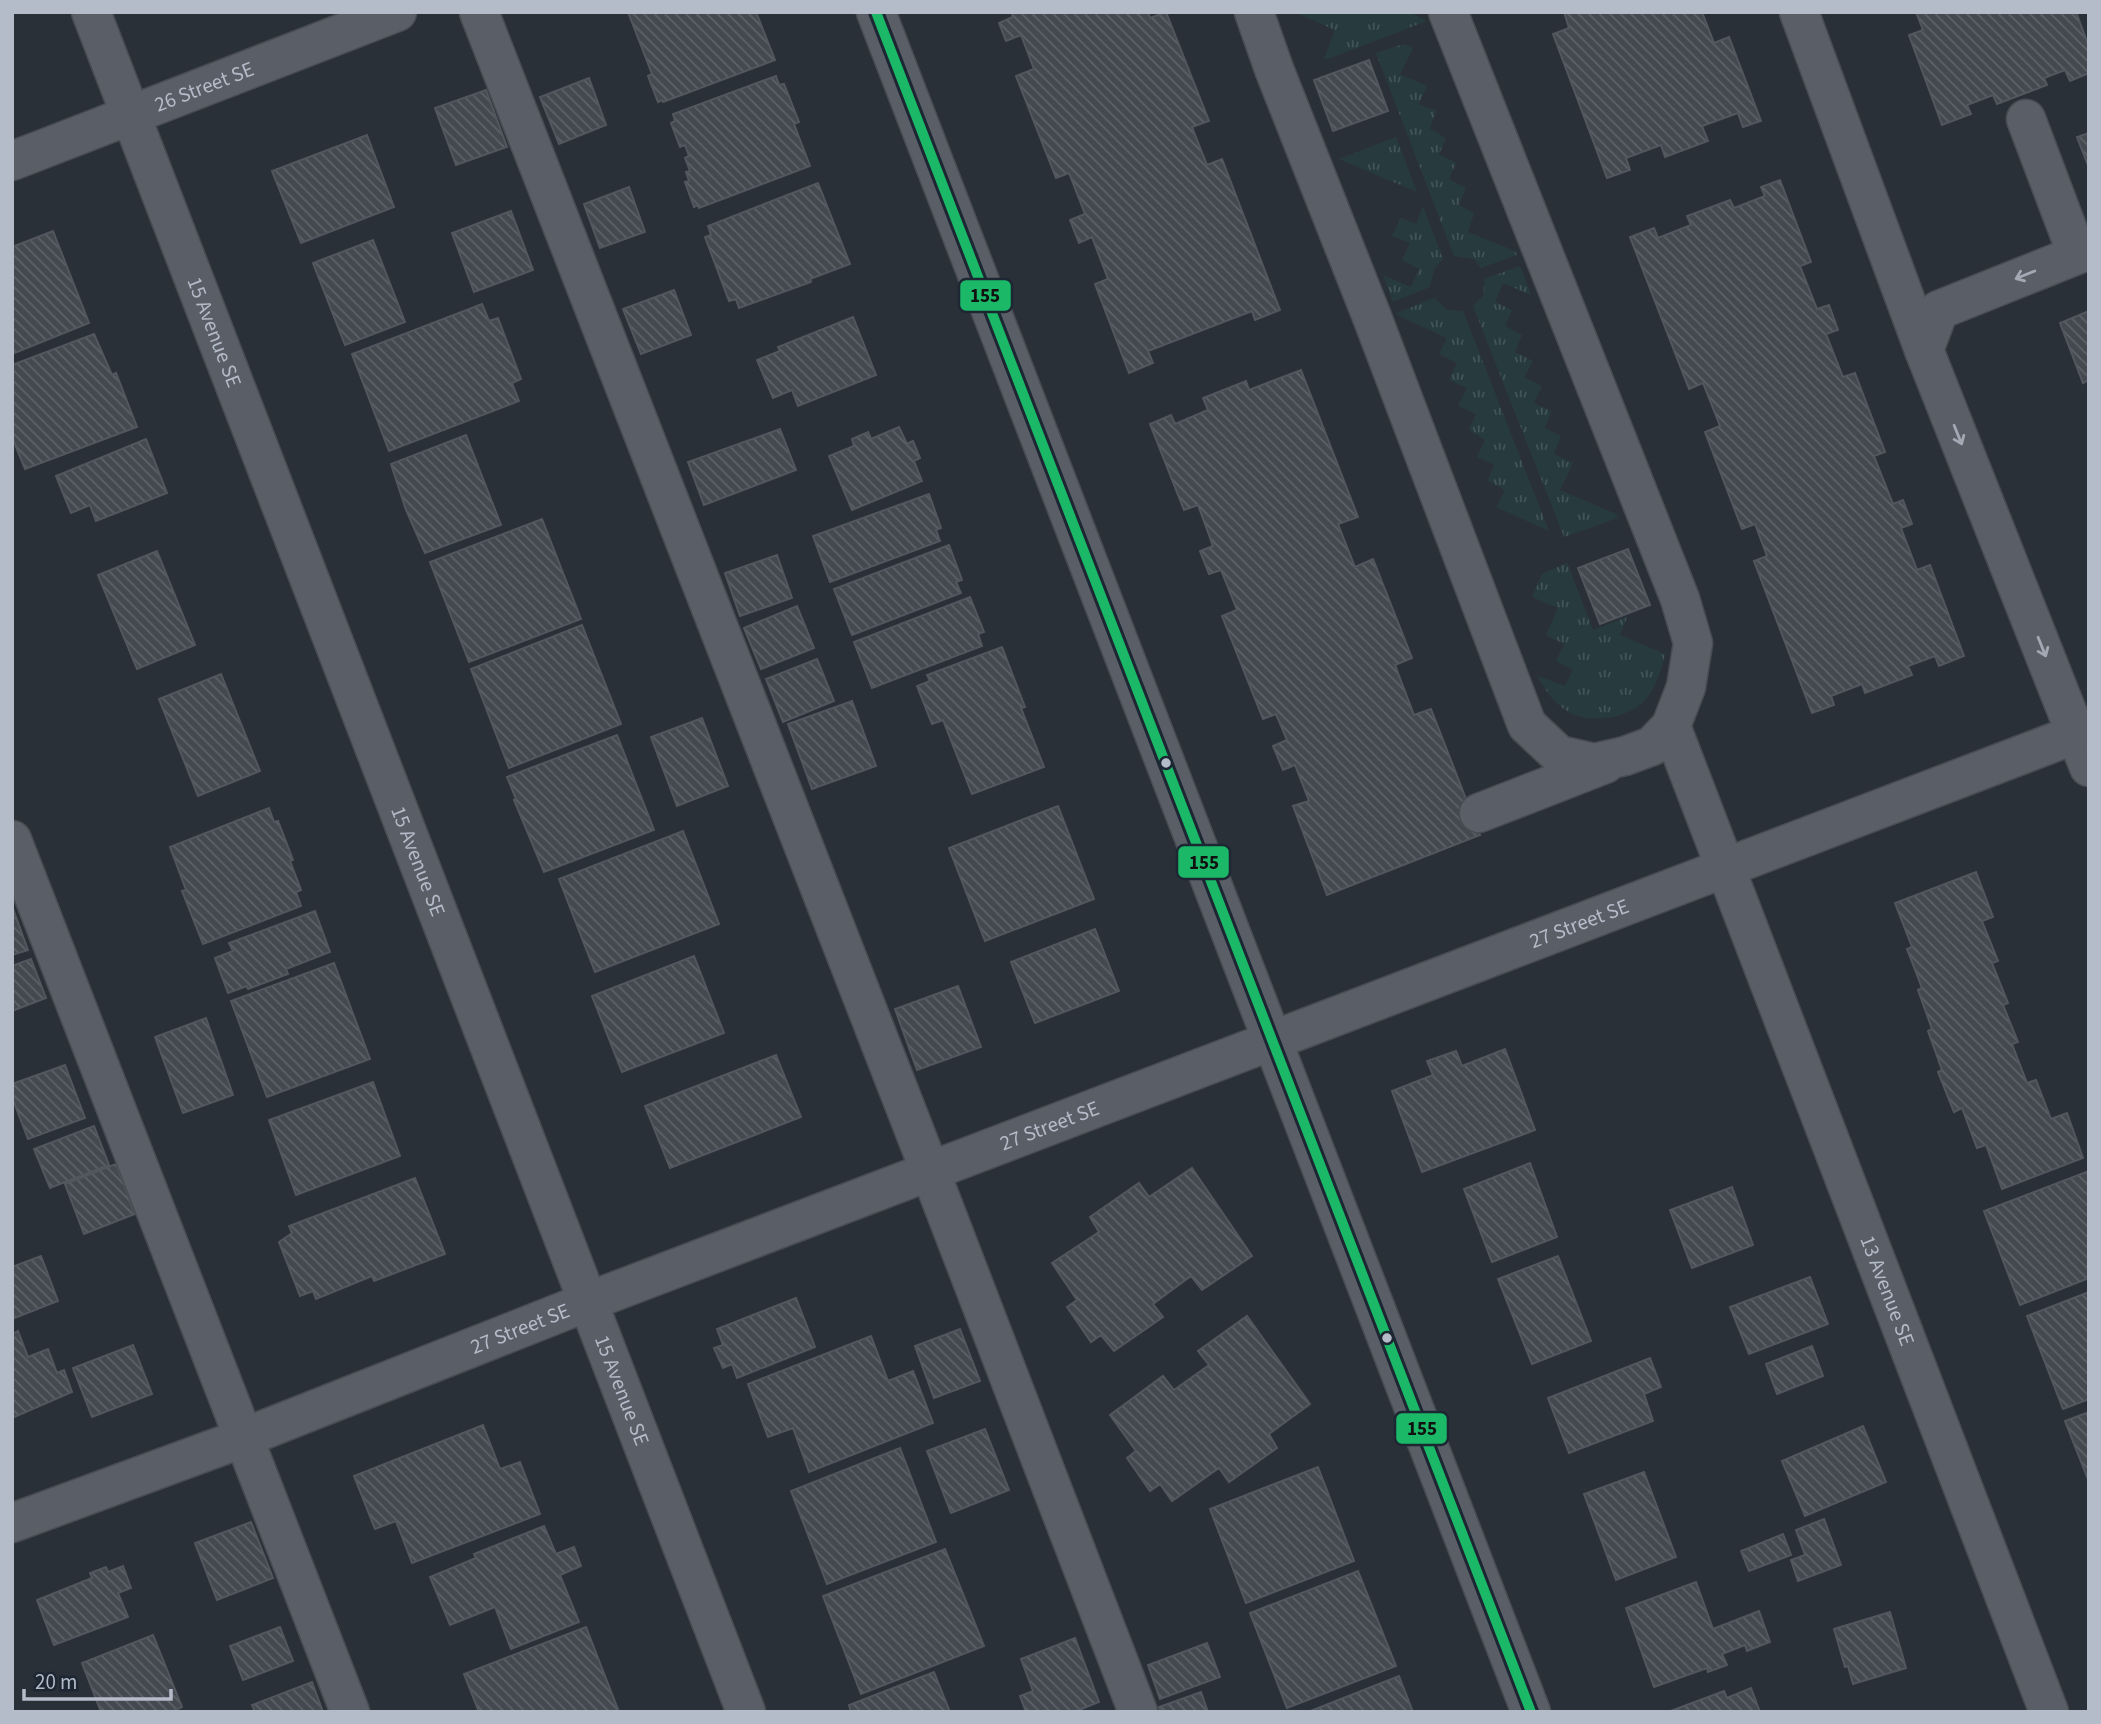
<svg xmlns="http://www.w3.org/2000/svg" width="2101" height="1724" viewBox="0 0 2101 1724" font-family="'Source Sans 3',sans-serif">
  <style>
    .grass { fill: url(#grass-tufts) }
    .building { fill: url(#building-back-hatch); stroke: #52575f; stroke-width: 2 }
    .lines { fill: none; stroke-linecap: round; stroke-linejoin: round }
    .minor-casing { stroke: #484c53; stroke-width: 41 }
    .minor { stroke: #5a5e66; stroke-width: 38 }
    .bus-1-casing { stroke: #1d2633; stroke-width: 16 }
    .bus-1 { stroke: #1ab867; stroke-width: 10 }
    .oneway { stroke: #a2a9b5 }
    .bus-dot { fill: #b4bcc9; stroke: #1d2633; stroke-width: 2.5 }
    .labels { text-anchor: middle; dominant-baseline: central; stroke-width: 7; stroke-linejoin: round; paint-order: stroke }
    .street-label { font-size: 21px; fill: #b4bcc9; stroke: #1d2633 }
    .line-badge { stroke: #1d2633; stroke-width: 2.5 }
    .pale-badge-label { font-size: 19px; text-anchor: middle; font-weight: bold; fill: #111 }
  </style>
  <defs>
    <pattern id="grass-tufts" width="24" height="20" patternUnits="userSpaceOnUse" patternTransform="scale(1.75)"><rect width="24" height="20" fill="#273a3e"/><path d="M3 7l-1-3M5 7V3M7 7l1-3M15 17l-1-3M17 17v-4M19 17l1-3" fill="none" stroke="#445559"/></pattern>
    <pattern id="building-back-hatch" width="6" height="6" patternUnits="userSpaceOnUse" patternTransform="scale(1.75)"><rect width="6" height="6" fill="#444950"/><path d="M-1 5l2 2M0 0l6 6M5-1l2 2" fill="none" stroke="#5d6168"/></pattern>
  </defs>
  <rect width="100%" height="100%" fill="#2a3038"/>
  <!-- grass -->
  <path class="grass" d="M1295,12H1409L1427,21L1328,59H1324L1335,30Z
    M1404,44L1413,48L1400,74L1427,86L1419,104L1436,111L1430,129L1446,138L1439,154L1456,163L1449,179L1466,188L1459,205L1474,213L1468,232L1515,251L1517,255L1481,268L1474,259L1454,256L1376,53Z
    M1396,137L1417,192L1339,159Z
    M1423,206L1443,259L1434,269L1430,287L1393,302L1383,275L1411,287L1419,269L1402,260L1410,243L1392,236L1401,218L1416,224Z
    M1520,266L1531,295L1503,283L1495,302L1512,310L1505,326L1522,335L1515,352L1533,361L1524,377L1542,386L1534,403L1551,411L1545,428L1561,436L1554,454L1573,463L1560,490L1616,514L1618,518L1564,537L1473,306L1483,296L1485,279Z
    M1434,298L1447,310L1463,311L1549,531L1496,507L1505,490L1488,481L1494,465L1477,457L1485,440L1469,430L1476,414L1458,406L1467,388L1449,380L1457,363L1439,354L1447,338L1399,316L1397,313Z
    M1567,563L1593,630L1627,617L1620,635L1665,654C1661,672 1655,690 1642,703C1626,718 1595,722 1575,715C1558,708 1545,692 1538,676L1565,686L1573,670L1556,661L1564,644L1546,635L1558,608L1532,597L1542,574Z"/>
  <!-- building -->
  <path class="building" d="M628,12H756L775,60L663,102L662,100L658,102L648,76L652,74Z
    M1011,12H1148L1150,18L1166,12L1209,121L1192,127L1207,165L1222,159L1280,310L1255,320L1252,311L1148,351L1153,363L1129,373L1095,284L1108,279L1092,237L1079,243L1070,220L1085,214L1069,173L1056,178L1016,76L1034,69L1021,35L1006,41L999,23L1013,17Z
    M1564,12H1702L1714,43L1729,37L1761,121L1743,127L1738,113L1702,126L1708,141L1665,157L1661,145L1626,158L1630,170L1607,178L1553,34L1569,28Z
    M1916,12H2076L2089,47V73L2070,81L2065,70L2044,78L2047,85L1997,104L1993,95L1967,105L1971,114L1942,125L1909,35L1923,30Z
    M1369,60L1388,111L1333,131L1314,80Z
    M776,76L779,85L784,84L799,122L794,124L810,166L699,208L698,205L694,207L685,182L689,181L686,172L690,171L685,158L689,156L685,145L680,147L671,123L675,121L673,114Z
    M589,78L606,125L559,144L540,97Z
    M486,90L507,147L456,165L435,108Z
    M2089,133V168L2077,137Z
    M367,135L394,207L301,243L272,171Z
    M1780,180L1811,262L1800,266L1817,309L1829,305L1838,330L1826,334L1843,377L1855,373L1885,452L1874,456L1893,504L1903,500L1912,524L1901,528L1917,570L1930,565L1964,656L1939,666L1935,656L1908,666L1912,675L1865,693L1862,684L1831,696L1834,705L1812,713L1754,561L1767,556L1755,524L1742,529L1705,432L1720,426L1703,383L1689,389L1630,237L1654,228L1658,238L1691,225L1687,216L1730,200L1734,208L1765,196L1761,187Z
    M818,183L850,264L810,279L811,282L739,308L736,299L729,301L705,237L711,235L708,226Z
    M629,187L645,232L600,248L584,204Z
    M511,211L533,270L474,292L452,233Z
    M53,231L89,323L12,354V247Z
    M373,240L405,322L345,345L313,263Z
    M674,290L691,335L641,354L623,309Z
    M482,304L489,321L498,318L521,379L512,383L519,401L389,451L352,354Z
    M2089,311V380L2083,383L2060,323Z
    M853,317L876,375L798,406L792,390L773,398L757,360L780,351L778,347Z
    M94,334L112,375L116,373L137,427L25,469L12,437V365Z
    M1301,370L1358,517L1338,524L1355,567L1373,559L1412,658L1395,665L1414,715L1431,709L1480,835L1327,895L1293,806L1309,801L1295,765L1283,770L1273,746L1287,740L1276,714L1263,719L1222,616L1237,610L1221,570L1209,574L1200,551L1213,546L1198,505L1184,510L1150,424L1171,415L1175,424L1208,410L1203,398L1246,381L1249,390Z
    M899,427L907,444L913,441L920,458L914,461L922,481L852,510L829,456L854,446L852,439L868,432L871,439Z
    M780,429L796,470L704,505L688,462Z
    M466,435L501,525L425,553L406,510L391,464Z
    M146,439L167,493L96,521L90,505L71,513L56,476Z
    M929,494L941,528L936,530L940,541L830,582L813,536Z
    M542,519L581,619L469,662L430,562Z
    M949,545L962,580L956,582L961,593L852,635L834,589Z
    M1628,549L1650,605L1600,624L1578,568Z
    M157,551L195,645L137,669L98,575Z
    M777,555L792,598L740,616L725,573Z
    M970,597L984,632L978,634L982,646L872,688L854,642Z
    M797,606L814,648L761,669L744,628Z
    M582,625L621,724L509,768L471,669Z
    M1002,647L1025,707L1021,708L1044,767L972,794L943,720L932,724L917,686L930,681L927,675Z
    M817,659L834,701L783,722L766,679Z
    M221,674L260,771L198,796L159,699Z
    M852,701L876,766L812,789L788,724Z
    M702,718L728,786L677,806L651,737Z
    M617,735L654,830L544,872L514,800L516,799L507,777Z
    M1058,806L1094,899L985,941L949,848Z
    M269,808L274,822L278,821L293,860L290,861L301,890L296,892L301,906L203,944L182,891L186,890L170,847Z
    M683,831L719,924L595,972L559,879Z
    M1976,872L1993,917L1982,921L1998,961L1992,963L2008,1003L2003,1005L2018,1042L2012,1044L2027,1083L2036,1080L2051,1119L2067,1113L2083,1158L2002,1189L1986,1145L1977,1148L1962,1108L1954,1112L1938,1072L1942,1070L1928,1031L1932,1029L1918,990L1922,988L1907,949L1912,947L1895,903Z
    M12,906L28,950L12,955Z
    M315,911L330,952L286,969L288,974L248,989L247,986L228,993L215,958L233,951L229,943Z
    M1095,929L1119,991L1035,1023L1011,962Z
    M694,956L724,1033L622,1072L592,996Z
    M31,959L46,998L12,1011V966Z
    M334,963L370,1059L267,1097L231,1001Z
    M958,986L981,1047L917,1070L895,1009Z
    M206,1018L233,1095L183,1113L155,1037Z
    M1505,1049L1535,1130L1422,1172L1392,1091L1433,1075L1427,1061L1456,1051L1462,1066Z
    M776,1055L801,1117L670,1168L645,1106Z
    M65,1065L85,1118L28,1139L12,1097V1084Z
    M373,1082L400,1156L296,1195L269,1120Z
    M94,1126L109,1165L50,1188L34,1149Z
    M1530,1163L1557,1237L1492,1262L1464,1189Z
    M116,1164L135,1214L84,1234L65,1184Z
    M1192,1168L1252,1256L1202,1290L1191,1276L1153,1304L1163,1317L1114,1351L1101,1335L1091,1342L1067,1307L1077,1300L1052,1263L1099,1232L1090,1217L1139,1183L1149,1197Z
    M2089,1171V1278L2020,1305L1984,1211Z
    M415,1178L445,1254L374,1281L372,1276L316,1299L313,1291L300,1296L279,1242L292,1233L289,1226Z
    M1732,1187L1753,1245L1692,1268L1670,1210Z
    M41,1256L58,1301L12,1319V1267Z
    M1558,1256L1591,1341L1532,1364L1498,1279Z
    M1810,1277L1828,1324L1749,1354L1730,1307Z
    M2089,1292V1399L2063,1409L2027,1316Z
    M796,1298L815,1347L737,1378L732,1364L723,1368L714,1348L723,1345L717,1329Z
    M1247,1316L1310,1404L1269,1434L1277,1448L1229,1482L1219,1468L1172,1501L1160,1484L1150,1491L1127,1458L1136,1451L1110,1415L1163,1376L1174,1390L1209,1365L1198,1351Z
    M960,1329L980,1381L934,1398L915,1346Z
    M18,1331L28,1357L48,1349L57,1373L64,1370L72,1392L12,1418V1334Z
    M871,1336L888,1381L913,1371L933,1423L809,1472L793,1428L768,1437L748,1384Z
    M133,1345L152,1394L92,1417L73,1368Z
    M1812,1346L1823,1376L1777,1394L1766,1364Z
    M1650,1358L1661,1387L1644,1394L1653,1421L1569,1453L1548,1398Z
    M2089,1412V1482L2065,1421Z
    M483,1425L500,1469L520,1462L540,1514L412,1563L396,1521L375,1529L354,1476Z
    M1863,1426L1886,1482L1805,1516L1782,1461Z
    M985,1429L1009,1490L951,1513L927,1451Z
    M900,1448L936,1542L827,1584L791,1491Z
    M1318,1467L1354,1561L1246,1603L1210,1509Z
    M1644,1472L1676,1557L1616,1580L1584,1494Z
    M1824,1519L1841,1565L1798,1581L1791,1560L1805,1555L1796,1530Z
    M251,1522L273,1578L217,1600L195,1543Z
    M544,1526L556,1554L574,1547L581,1566L560,1575L579,1622L511,1649L495,1607L450,1625L430,1577L476,1558L474,1554Z
    M1783,1534L1791,1555L1749,1571L1741,1551Z
    M945,1549L984,1646L861,1694L823,1596Z
    M123,1566L131,1588L118,1593L128,1617L54,1645L37,1600L92,1578L90,1573L106,1567L108,1572Z
    M1358,1571L1396,1666L1287,1708L1250,1613Z
    M1696,1582L1713,1629L1759,1611L1770,1642L1747,1651L1745,1645L1722,1654L1727,1665L1708,1672L1707,1668L1654,1687L1626,1608Z
    M1890,1612L1906,1668L1853,1684L1848,1666L1845,1667L1834,1629Z
    M280,1627L293,1661L243,1680L230,1646Z
    M586,1627L619,1712H479L464,1674Z
    M153,1635L182,1707L171,1712H101L82,1663Z
    M1075,1638L1099,1702L1074,1712H1026L1020,1696L1033,1691L1021,1659Z
    M1207,1643L1220,1677L1160,1699L1148,1665Z
    M934,1672L950,1712H851L849,1705Z
    M1399,1676L1413,1712H1308Z
    M312,1682L323,1712H255L252,1705Z
    M1751,1688L1760,1712H1668L1724,1691L1727,1698Z
    M1201,1692L1208,1712H1161L1159,1707Z"/>
  <g class="lines">
    <!-- minor casing -->
    <g class="minor-casing">
      <g id="minor">
        <path id="s1" d="M91,12L746,1712"/>
        <path d="M479,12L913,1127L1138,1712"/>
        <path d="M876,12L1531,1712"/>
        <path d="M1254,12L1274,69L1372,317L1527,725L1559,755L1594,763L1625,756L1652,746L1671,726"/>
        <path id="s2" d="M1448,12L1680,599L1693,643L1686,687L1671,726L2049,1712"/>
        <path d="M1799,12L1924,350"/>
        <path d="M2026,119L2077,254"/>
        <path id="s3" d="M12,161L397,12"/>
        <path d="M2089,250L1939,310L1924,350L2089,767"/>
        <path d="M1479,813L1605,764"/>
        <path d="M12,840L350,1712"/>
        <path id="s4" d="M12,1523L243,1438L587,1302L2089,729"/>
      </g>
    </g>
    <!-- minor -->
    <use href="#minor" class="minor"/>
    <!-- bus-1 casing -->
    <g class="bus-1-casing">
      <path id="bus-1" d="M876,12L1531,1712"/>
    </g>
    <!-- bus-1 -->
    <use href="#bus-1" class="bus-1"/>
  </g>
  <!-- one-way arrows -->
  <defs><path id="oneway-shaft" d="M-6 0H5M1.5-3L5.5 0L1.5 3" fill="none" stroke-width="1.6" stroke-linecap="round" stroke-linejoin="round" transform="scale(1.75)"/></defs>
  <g class="oneway">
    <use href="#oneway-shaft" transform="translate(2025 275) rotate(158)"/>
    <use href="#oneway-shaft" transform="translate(1958 435) rotate(68)"/>
    <use href="#oneway-shaft" transform="translate(2042 647) rotate(68)"/>
  </g>
  <!-- markers -->
  <g class="bus-dot">
    <circle cx="1166" cy="763" r="6"/>
    <circle cx="1387" cy="1338" r="6"/>
  </g>
  <g class="labels">
    <!-- street labels -->
    <g class="street-label">
      <text stroke="none"><textPath href="#s3" startOffset="206">26 Street SE</textPath></text>
      <text stroke="none"><textPath href="#s1" startOffset="343">15 Avenue SE</textPath></text>
      <text stroke="none"><textPath href="#s1" startOffset="910">15 Avenue SE</textPath></text>
      <text stroke="none"><textPath href="#s4" startOffset="1678">27 Street SE</textPath></text>
      <text stroke="none"><textPath href="#s4" startOffset="1111">27 Street SE</textPath></text>
      <text stroke="none"><textPath href="#s2" startOffset="1368">13 Avenue SE</textPath></text>
      <text stroke="none"><textPath href="#s4" startOffset="544">27 Street SE</textPath></text>
      <text stroke="none"><textPath href="#s1" startOffset="1477">15 Avenue SE</textPath></text>
    </g>
  </g>
  <g class="line-badge">
    <rect x="959" y="279" width="53" height="33" rx="7" fill="#1ab867"/>
    <rect x="1177" y="845" width="53" height="34" rx="7" fill="#1ab867"/>
    <rect x="1395" y="1412" width="53" height="33" rx="7" fill="#1ab867"/>
  </g>
  <g class="pale-badge-label">
    <text x="985" y="302">155</text>
    <text x="1204" y="869">155</text>
    <text x="1422" y="1435">155</text>
  </g>
  <!-- border -->
  <rect width="2101" height="1724" fill="none" stroke="#b4bcc9" stroke-width="28"/>
  <!-- scale -->
  <path d="M24 1689v10h147v-10" fill="none" stroke="#b4bcc9" stroke-width="3.5"/>
  <text x="35" y="1689" font-size="21" fill="#b4bcc9" stroke="#1d2633" stroke-width="5" paint-order="stroke">20 m</text>
</svg>
